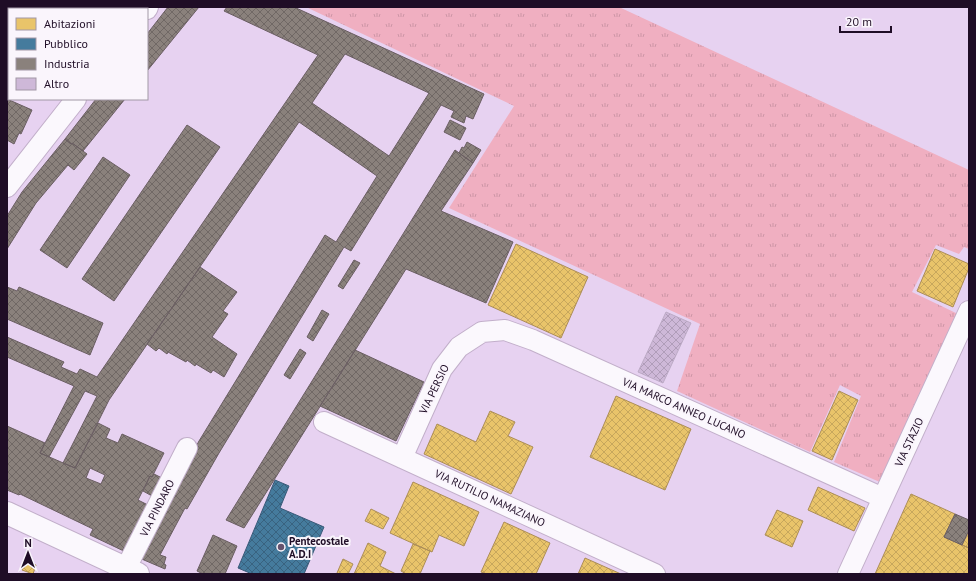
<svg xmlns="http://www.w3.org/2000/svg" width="976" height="581" viewBox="0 0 976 581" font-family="'PT Sans',sans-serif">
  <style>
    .grass { fill: url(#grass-tufts) }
    .homes { fill: url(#homes-cross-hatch); stroke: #ac8d56 }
    .public { fill: url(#public-cross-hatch); stroke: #3a5a79 }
    .industry { fill: url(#industry-cross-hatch); stroke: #6a5e62; fill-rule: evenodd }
    .building { fill: url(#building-cross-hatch); stroke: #bdabc6 }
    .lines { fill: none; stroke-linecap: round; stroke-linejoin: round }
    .street-casing { stroke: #c2afca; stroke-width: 22 }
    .secondary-casing { stroke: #c2afca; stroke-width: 24 }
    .street { stroke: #fbf8fd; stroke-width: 20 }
    .secondary { stroke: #fbf8fd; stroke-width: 22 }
    .poi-dot { fill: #65526d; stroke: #faf5fc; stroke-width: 1.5 }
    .labels { text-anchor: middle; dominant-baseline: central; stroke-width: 4; stroke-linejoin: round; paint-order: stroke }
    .street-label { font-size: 11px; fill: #1f0d26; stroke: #faf5fc }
    .poi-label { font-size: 11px; font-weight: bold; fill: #1f0d26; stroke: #faf5fc; text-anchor: start }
  </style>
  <defs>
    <pattern id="grass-tufts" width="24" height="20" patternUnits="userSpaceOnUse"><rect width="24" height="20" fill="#f0afc1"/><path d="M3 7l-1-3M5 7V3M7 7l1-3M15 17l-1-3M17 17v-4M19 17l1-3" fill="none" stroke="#cd95a6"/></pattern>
    <pattern id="homes-cross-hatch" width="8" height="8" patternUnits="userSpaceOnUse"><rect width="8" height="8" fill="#e9c46a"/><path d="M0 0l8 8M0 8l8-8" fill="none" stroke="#c7a75c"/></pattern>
    <pattern id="public-cross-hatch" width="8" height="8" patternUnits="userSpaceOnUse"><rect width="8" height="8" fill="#457b9d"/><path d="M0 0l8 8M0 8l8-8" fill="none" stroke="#396380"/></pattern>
    <pattern id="industry-cross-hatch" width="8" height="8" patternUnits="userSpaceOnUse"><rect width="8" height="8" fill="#8a817c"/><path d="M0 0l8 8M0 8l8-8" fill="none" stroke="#706865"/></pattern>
    <pattern id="building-cross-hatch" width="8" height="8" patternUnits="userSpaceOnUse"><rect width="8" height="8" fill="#ceb8d8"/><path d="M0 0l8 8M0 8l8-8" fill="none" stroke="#b09db9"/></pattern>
  </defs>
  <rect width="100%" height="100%" fill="#e7d2f1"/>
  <!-- grass -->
  <path class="grass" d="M306,7H619L969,170V249L964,247L959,254L936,245L912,292L958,314L882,483L834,462L861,396L840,385L810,452L677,391L700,324L449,208L514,106Z"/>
  <!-- homes -->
  <path class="homes" d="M516,244L588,277L561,338L488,305Z
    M935,249L969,264V268L953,307L917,291Z
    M839,391L858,400L832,460L812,451Z
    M616,396L691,429L665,490L590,457Z
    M490,411L515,422L508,436L533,447L511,494L424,454L437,424L476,442Z
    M413,482L479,512L464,546L439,535L432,552L390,533Z
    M818,487L865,508L854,531L808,510Z
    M911,494L955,514L944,537L969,548V574H875Z
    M371,509L389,518L383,529L365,521Z
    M777,510L803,521L792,547L765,535Z
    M504,522L550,543L536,574H486L481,572Z
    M969,530V548L962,545Z
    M368,543L386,552L380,566L396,574H354Z
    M413,544L430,551L420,574H406L401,571Z
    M585,558L621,574H578Z
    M343,559L353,564L348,574H340L337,573Z
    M26,561L36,565L33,574L22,570Z"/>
  <!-- public -->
  <path class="public" d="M275,480L289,486L280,508L324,527L304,574H252L238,568Z"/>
  <!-- industry -->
  <path class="industry" d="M168,7H199L147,71V34Z
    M227,7H294L484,94L473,119L466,116L464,123L451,117L454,111L441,105L351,251L344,247L219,453L187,509L185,508L160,555L166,557L164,564L166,565L165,569L137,557L199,441L325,235L336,242L377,176L299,122L109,400L75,468L63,463L97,396L85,391L49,457L40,453L74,386L7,357V337L64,362L61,367L77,374L80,369L97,377L318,55L224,11ZM345,54L429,93L389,156L312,103Z
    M7,99L32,110L21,134L19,133L14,144L7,140Z
    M96,99H125L83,151L72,143L71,144L65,139Z
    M450,120L466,128L460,140L444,132Z
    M187,125L220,147L114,301L82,279Z
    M65,139L71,144L72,143L87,154L74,170L68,165L36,203L7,249V216L22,192Z
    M467,142L481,150L473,163L459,153L462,147L464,148Z
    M455,150L473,163L441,211L513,242L486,303L406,269L244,528L226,520Z
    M103,157L130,175L67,268L40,250Z
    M354,260L360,263L343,289L338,286Z
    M200,267L237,292L223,311L228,314L212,337L237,354L224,377L213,370L211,373L196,364L195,366L187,360L186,362L168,352L167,354L159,348L156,351L147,344Z
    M7,287L17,291L19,287L103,323L90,355L7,319Z
    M322,310L329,314L313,341L307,337Z
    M300,349L306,353L290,379L284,375Z
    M355,350L424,382L396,441L320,406Z
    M98,423L110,429L106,438L118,443L122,434L164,453L152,477L150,476L138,500L150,506L128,553L90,535L93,529L20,494L19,495L7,490V426L45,443L40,453L75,468ZM90,468L105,475L101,484L86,478Z
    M154,474L162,478L152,496L143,491L150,476L152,477Z
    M955,514L969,520V530L962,545L944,537Z
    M213,535L237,546L225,574H203L197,571Z"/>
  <!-- building -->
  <path class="building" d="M666,312L691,323L663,383L638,372Z"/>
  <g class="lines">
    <!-- street casing -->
    <g class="street-casing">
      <path id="street" d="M147,9L148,7
        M7,187L76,99
        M324,422L655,574
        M402,458L442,369L459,347L482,332L505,330L533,340L883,498
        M126,568L187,448
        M848,574L969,311"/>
    </g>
    <!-- secondary casing -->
    <g class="secondary-casing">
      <path id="secondary" d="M7,513L138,574"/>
    </g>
    <!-- street -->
    <use href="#street" class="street"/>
    <!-- secondary -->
    <use href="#secondary" class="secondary"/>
  </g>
  <!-- markers -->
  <circle class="poi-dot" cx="281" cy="547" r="4"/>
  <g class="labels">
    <!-- street labels -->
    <g class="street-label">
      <text transform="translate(434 389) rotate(-64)">VIA PERSIO</text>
      <text transform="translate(684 408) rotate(24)">VIA MARCO ANNEO LUCANO</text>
      <text transform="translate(909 442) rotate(-65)">VIA STAZIO</text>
      <text transform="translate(490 498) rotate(25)">VIA RUTILIO NAMAZIANO</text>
      <text transform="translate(157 508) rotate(-63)">VIA PINDARO</text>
    </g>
    <!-- poi labels -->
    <g class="poi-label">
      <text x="289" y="541">Pentecostale<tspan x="289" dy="13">A.D.I</tspan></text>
    </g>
  </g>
  <!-- border -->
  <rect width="976" height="581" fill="none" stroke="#1f0d26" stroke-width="16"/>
  <!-- legend -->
  <rect x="8" y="8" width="140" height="92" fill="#faf5fc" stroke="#a298a6"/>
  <rect x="16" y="18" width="20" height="12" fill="#e9c46a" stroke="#a298a6"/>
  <text x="44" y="28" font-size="12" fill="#1f0d26">Abitazioni</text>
  <rect x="16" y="38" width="20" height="12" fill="#457b9d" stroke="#a298a6"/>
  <text x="44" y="48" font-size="12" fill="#1f0d26">Pubblico</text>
  <rect x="16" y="58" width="20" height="12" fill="#8a817c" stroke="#a298a6"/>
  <text x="44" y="68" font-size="12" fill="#1f0d26">Industria</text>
  <rect x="16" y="78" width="20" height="12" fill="#ceb8d8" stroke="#a298a6"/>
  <text x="44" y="88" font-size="12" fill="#1f0d26">Altro</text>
  <!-- north arrow -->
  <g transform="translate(28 553)" stroke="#faf5fc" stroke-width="3" paint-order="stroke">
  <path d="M0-3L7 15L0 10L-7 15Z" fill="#1f0d26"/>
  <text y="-6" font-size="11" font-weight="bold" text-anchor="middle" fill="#1f0d26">N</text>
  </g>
  <!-- scale -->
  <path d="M840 26v6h51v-6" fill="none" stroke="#1f0d26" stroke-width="2"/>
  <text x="846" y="26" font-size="12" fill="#1f0d26" stroke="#faf5fc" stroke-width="3" paint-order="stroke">20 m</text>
</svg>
